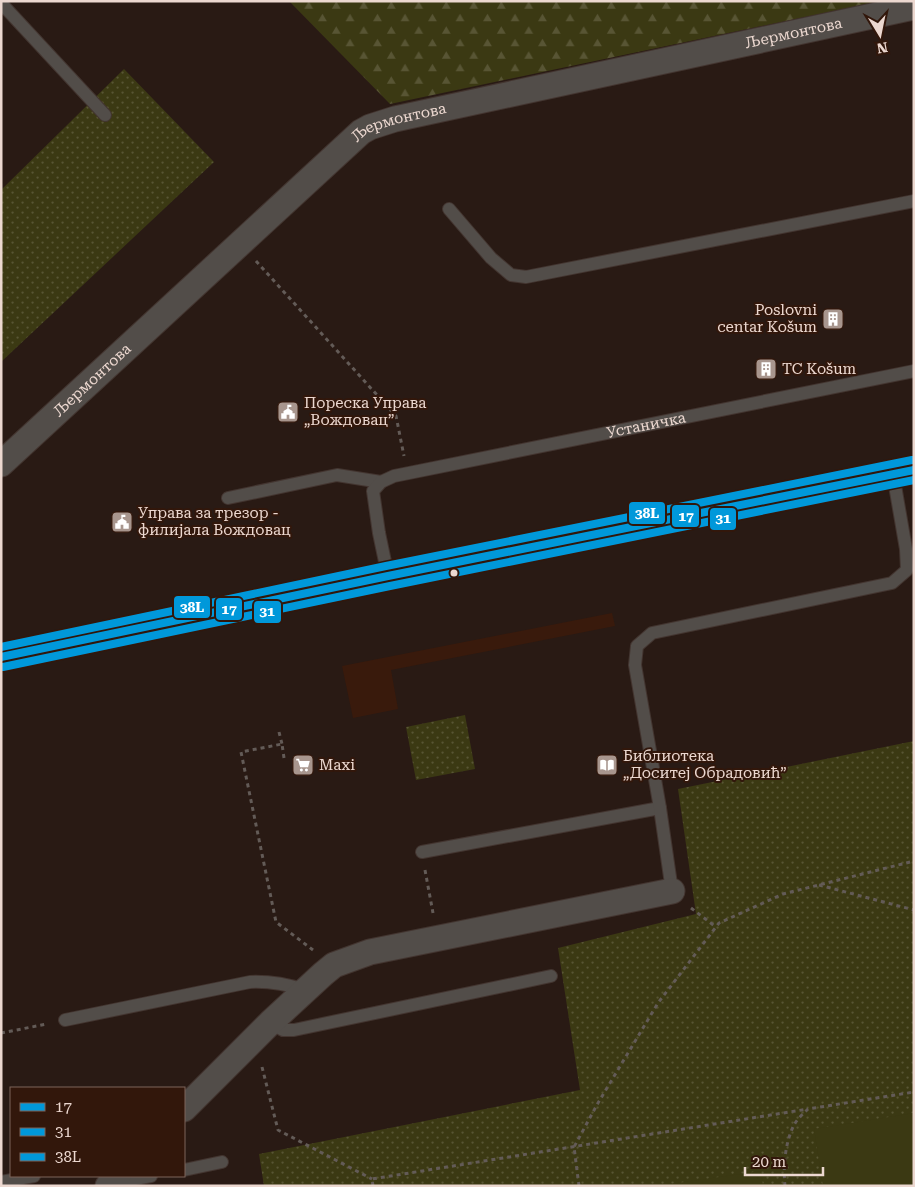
<svg xmlns="http://www.w3.org/2000/svg" width="915" height="1187" viewBox="0 0 915 1187" font-family="'Roboto Serif',serif">
  <style>
    .built { fill: #391a0c }
    .forest { fill: url(#forest-firs) }
    .park { fill: url(#park-dots) }
    .pitch { fill: #3b3913 }
    .lines { fill: none; stroke-linecap: round; stroke-linejoin: round }
    .lane-casing { stroke: #433530; stroke-width: 14 }
    .street-casing { stroke: #433530; stroke-width: 27 }
    .secondary-casing { stroke: #433530; stroke-width: 29 }
    .path { stroke: #635b57; stroke-width: 3; stroke-dasharray: 4 4; stroke-linecap: butt }
    .lane { stroke: #524d49; stroke-width: 12 }
    .street { stroke: #524d49; stroke-width: 25 }
    .secondary { stroke: #5d5752; stroke-width: 28 }
    .bus-1-casing { stroke: #32170b; stroke-width: 11 }
    .bus-2-casing { stroke: #32170b; stroke-width: 11 }
    .bus-3-casing { stroke: #32170b; stroke-width: 11 }
    .bus-1 { stroke: #0098da; stroke-width: 8 }
    .bus-2 { stroke: #0098da; stroke-width: 8 }
    .bus-3 { stroke: #0098da; stroke-width: 8 }
    .bus-dot { fill: #ecd8d0; stroke: #32170b; stroke-width: 2 }
    .labels { text-anchor: middle; dominant-baseline: central; stroke-width: 4; stroke-linejoin: round; paint-order: stroke }
    .street-label { font-size: 15px; fill: #ecd8d0; stroke: #32170b }
    .poi-label { font-size: 15px; fill: #ecd8d0; stroke: #32170b; text-anchor: start }
    .line-badge { stroke: #32170b; stroke-width: 2 }
    .badge-label { font-size: 14px; text-anchor: middle; font-weight: bold; fill: #fff }
  </style>
  <defs>
    <pattern id="forest-firs" width="22" height="20" patternUnits="userSpaceOnUse" patternTransform="scale(1.25)"><rect width="22" height="20" fill="#3b3913"/><path d="M5 1l3.5 6h-7zM16 11l3.5 6h-7z" fill="#585534"/></pattern>
    <pattern id="park-dots" width="8" height="8" patternUnits="userSpaceOnUse" patternTransform="scale(1.25)"><rect width="8" height="8" fill="#3b3913"/><path d="M2 2h.1M6 6h.1" fill="none" stroke="#585534" stroke-width="1.8" stroke-linecap="round"/></pattern>
  </defs>
  <rect width="100%" height="100%" fill="#291a14"/>
  <!-- built -->
  <path class="built" d="M612,613L615,626L391,670L398,709L353,718L342,666Z"/>
  <!-- forest -->
  <path class="forest" d="M289,1H881L390,104Z"/>
  <!-- park -->
  <path class="park" d="M124,69L214,162L1,362V190Z
    M465,715L475,769L416,780L406,727Z
    M914,741V1186H264L259,1154L580,1090L558,948L696,914L678,789Z"/>
  <!-- pitch -->
  <path class="pitch" d="M914,1113V1186H823L814,1129Z
    M761,1171L763,1186H657Z"/>
  <g class="lines">
    <!-- lane casing -->
    <g class="lane-casing">
      <g id="lane">
        <path d="M1,3L105,115"/>
        <path d="M449,209L491,258L511,275L526,277L914,201"/>
        <path d="M228,498L337,475L381,482"/>
        <path id="s1" d="M388,576L379,533L373,491L381,482L394,476L914,371"/>
        <path d="M422,852L660,808"/>
        <path d="M672,891L660,808L635,665L637,646L652,633L892,583L907,570L906,549L893,474"/>
        <path d="M65,1020L250,982C270,981 286,984 305,990"/>
        <path d="M270,1023L283,1030H294L551,976"/>
        <path d="M184,1170L222,1162"/>
        <path d="M1,1182L34,1176"/>
        <path d="M114,1183L151,1176"/>
      </g>
    </g>
    <!-- street casing -->
    <g class="street-casing">
      <g id="street">
        <path id="s2" d="M1,464L361,132L370,127L395,119L914,7"/>
        <path d="M184,1109L270,1023L323,974L334,965L370,952L672,891"/>
        <path d="M108,1186L118,1176"/>
      </g>
    </g>
    <!-- secondary casing -->
    <g class="secondary-casing">
      <path id="secondary" d="M1,657L388,576L914,470"/>
    </g>
    <!-- path -->
    <path class="path" d="M256,261L396,416L404,456
      M279,732L282,744
      M284,758L282,744L241,752L276,922L313,950
      M425,870L433,913
      M819,885L914,910
      M691,908L716,927
      M1,1033L47,1024
      M262,1067L278,1130L372,1179
      M373,1186L372,1179L808,1109
      M579,1186L574,1147L598,1103L658,1003L719,923L783,894L914,861
      M785,1186C783,1167 785,1144 793,1127C796,1120 803,1114 808,1109L914,1092"/>
    <!-- lane -->
    <use href="#lane" class="lane"/>
    <!-- street -->
    <use href="#street" class="street"/>
    <!-- secondary -->
    <use href="#secondary" class="secondary"/>
    <!-- bus-1 casing -->
    <g class="bus-1-casing">
      <path id="bus-1" d="M1,657L388,576L914,470"/>
    </g>
    <!-- bus-2 casing -->
    <g class="bus-2-casing">
      <path id="bus-2" d="M3,667L390,586L914,480"/>
    </g>
    <!-- bus-3 casing -->
    <g class="bus-3-casing">
      <path id="bus-3" d="M1,647L386,566L912,460"/>
    </g>
    <!-- bus-1 -->
    <use href="#bus-1" class="bus-1"/>
    <!-- bus-2 -->
    <use href="#bus-2" class="bus-2"/>
    <!-- bus-3 -->
    <use href="#bus-3" class="bus-3"/>
  </g>
  <!-- icons -->
  <defs>
    <g id="building-square" transform="scale(1.125)"><rect x="-9" y="-9" width="18" height="18" rx="4" fill="#a8968e" stroke="#32170b"/><path d="M-4-6H4V6H1V3H-1V6H-4ZM-2.5-4.3h1.7v1.8h-1.7ZM.8-4.3h1.7v1.8H.8ZM-2.5-1h1.7V.8h-1.7ZM.8-1h1.7V.8H.8Z" fill="#fff"/></g>
    <g id="civic-square" transform="scale(1.125)"><rect x="-9" y="-9" width="18" height="18" rx="4" fill="#a8968e" stroke="#32170b"/><path d="M-.6-6.5H3V-4.5H.6V-3L4-1V1h2V6H-6V1h2V-1L-.6-3ZM-1.2 2.5V6h2.4V2.5Z" fill="#fff"/></g>
    <g id="supermarket-square" transform="scale(1.125)"><rect x="-9" y="-9" width="18" height="18" rx="4" fill="#a8968e" stroke="#32170b"/><path d="M-6-5.5h2.5l.6 2H6L4.5 2H-2.5L-4.4-4H-6ZM-1.5 3.2a1.3 1.3 0 1 0 .1 0ZM3 3.2a1.3 1.3 0 1 0 .1 0Z" fill="#fff"/></g>
    <g id="library-square" transform="scale(1.125)"><rect x="-9" y="-9" width="18" height="18" rx="4" fill="#a8968e" stroke="#32170b"/><path d="M-6-4Q-3-5.5-.7-3.5V5Q-3 3-6 4ZM6-4Q3-5.5 .7-3.5V5Q3 3 6 4Z" fill="#fff"/></g>
  </defs>
  <g fill-rule="evenodd">
    <use href="#building-square" x="833" y="319"/>
    <use href="#building-square" x="766" y="369"/>
    <use href="#civic-square" x="288" y="412"/>
    <use href="#civic-square" x="122" y="522"/>
    <use href="#supermarket-square" x="303" y="765"/>
    <use href="#library-square" x="607" y="765"/>
  </g>
  <!-- markers -->
  <circle class="bus-dot" cx="454" cy="573" r="4.5"/>
  <g class="labels">
    <!-- street labels -->
    <g class="street-label">
      <text stroke="none"><textPath href="#s2" startOffset="934">Љермонтова</textPath></text>
      <text stroke="none"><textPath href="#s2" startOffset="529">Љермонтова</textPath></text>
      <text stroke="none"><textPath href="#s2" startOffset="124">Љермонтова</textPath></text>
      <text stroke="none"><textPath href="#s1" startOffset="370">Устаничка</textPath></text>
    </g>
    <!-- poi labels -->
    <g class="poi-label">
      <text x="817" y="310" text-anchor="end">Poslovni<tspan x="817" dy="17">centar Košum</tspan></text>
      <text x="782" y="369">TC Košum</text>
      <text x="304" y="403">Пореска Управа<tspan x="304" dy="17">„Вождовац”</tspan></text>
      <text x="138" y="513">Управа за трезор -<tspan x="138" dy="17">филијала Вождовац</tspan></text>
      <text x="623" y="756">Библиотека<tspan x="623" dy="17">„Доситеј Обрадовић”</tspan></text>
      <text x="319" y="765">Maxi</text>
    </g>
  </g>
  <g class="line-badge">
    <rect x="628" y="501" width="38" height="24" rx="5" fill="#0098da"/>
    <rect x="671" y="504" width="29" height="24" rx="5" fill="#0098da"/>
    <rect x="709" y="507" width="28" height="24" rx="5" fill="#0098da"/>
    <rect x="173" y="595" width="38" height="24" rx="5" fill="#0098da"/>
    <rect x="215" y="597" width="28" height="24" rx="5" fill="#0098da"/>
    <rect x="253" y="600" width="29" height="24" rx="5" fill="#0098da"/>
  </g>
  <g class="badge-label">
    <text x="647" y="518">38L</text>
    <text x="686" y="521">17</text>
    <text x="723" y="523">31</text>
    <text x="192" y="612">38L</text>
    <text x="229" y="614">17</text>
    <text x="267" y="616">31</text>
  </g>
  <!-- border -->
  <rect width="915" height="1187" fill="none" stroke="#ecd8d0" stroke-width="5"/>
  <!-- legend -->
  <rect x="10" y="1087" width="175" height="90" fill="#32170b" stroke="#7c645a"/>
  <rect x="20" y="1103" width="25" height="8" fill="#0098da" stroke="#7c645a"/>
  <text x="55" y="1112" font-size="15" fill="#ecd8d0">17</text>
  <rect x="20" y="1128" width="25" height="8" fill="#0098da" stroke="#7c645a"/>
  <text x="55" y="1137" font-size="15" fill="#ecd8d0">31</text>
  <rect x="20" y="1153" width="25" height="8" fill="#0098da" stroke="#7c645a"/>
  <text x="55" y="1162" font-size="15" fill="#ecd8d0">38L</text>
  <!-- north arrow -->
  <g transform="translate(880 35) rotate(170)" stroke="#32170b" stroke-width="4" paint-order="stroke">
  <path d="M0-4L9 19L0 12L-9 19Z" fill="#ecd8d0"/>
  <text y="-8" font-size="14" font-weight="bold" text-anchor="middle" fill="#ecd8d0">N</text>
  </g>
  <!-- scale -->
  <path d="M745 1167v8h78v-8" fill="none" stroke="#ecd8d0" stroke-width="2.5"/>
  <text x="752" y="1167" font-size="15" fill="#ecd8d0" stroke="#32170b" stroke-width="4" paint-order="stroke">20 m</text>
</svg>
